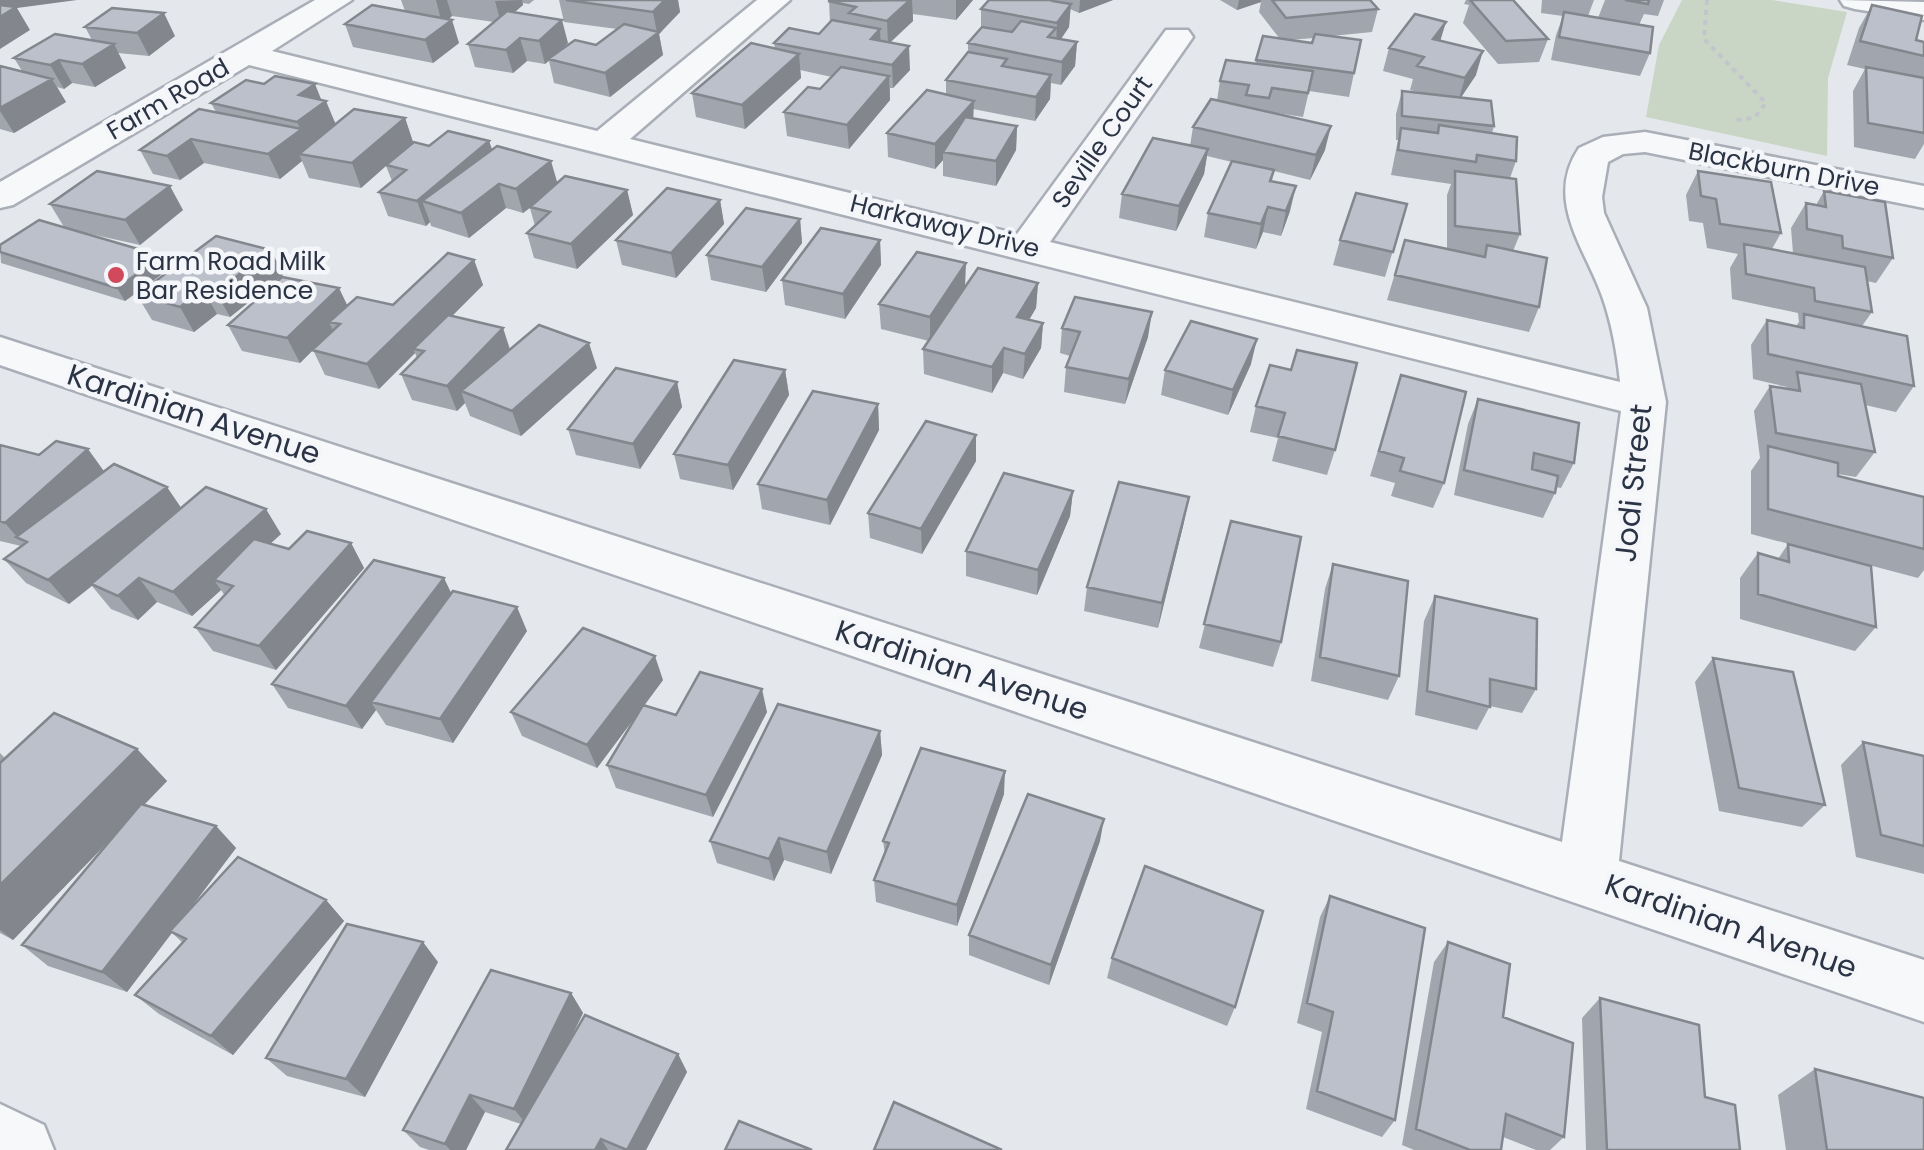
<svg xmlns="http://www.w3.org/2000/svg" width="1924" height="1150" viewBox="0 0 1924 1150" font-family="Poppins,sans-serif">
  <style>
    .green { fill: #c9d6c5 }
    .lines { fill: none; stroke-linecap: round; stroke-linejoin: round }
    .minor-casing { stroke: #a9aeb7; stroke-width: 5 }
    .path { stroke: #c2c5cb; stroke-width: 4; stroke-dasharray: 5 5; stroke-linecap: butt }
    .minor { fill: #f7f8fa; fill-rule: evenodd }
    .wall { fill: #a1a5ae; fill-rule: evenodd }
    .shaded-wall { fill: #83868d }
    .building { fill: #bbc0ca; stroke: #83868d; stroke-width: 2.5 }
    .poi-dot { fill: #d1495b; stroke: #f4f6f9; stroke-width: 4 }
    .labels { text-anchor: middle; dominant-baseline: central; stroke-width: 9; stroke-linejoin: round; paint-order: stroke }
    .far-street-label { font-size: 25px; fill: #2b3445; stroke: #f4f6f9 }
    .far-poi-label { font-size: 25px; fill: #2b3445; stroke: #f4f6f9; text-anchor: start }
    .street-label { font-size: 30px; fill: #2b3445; stroke: #f4f6f9 }
  </style>
  <rect width="100%" height="100%" fill="#e4e7ec"/>
  <!-- green -->
  <path class="green" d="M1682,0H1772L1847,12L1828,78L1827,156L1646,117L1659,45Z"/>
  <g class="lines">
    <!-- minor casing -->
    <g class="minor-casing">
      <path id="minor" d="M315,0H352L272,51L597,131L757,0H790L630,139L1017,234L1166,30H1188L1193,37L1050,242L1620,382C1617,353 1612,324 1602,296C1585,248 1544,200 1579,148L1603,137L1645,132L1924,186V208L1645,152L1623,154L1608,162L1602,197L1604,213L1647,308L1666,402L1619,861L1924,960V1022L0,365V337L1562,842L1621,411L249,65L13,205L0,208V182Z
        M1840,0L1924,2V20L1855,9L1844,6Z
        M0,1104L44,1125L54,1150H0Z"/>
    </g>
    <!-- path -->
    <path class="path" d="M1707,0L1704,39L1766,103L1754,118L1736,120"/>
    <!-- minor -->
    <use href="#minor" class="minor"/>
  </g>
  <!-- wall -->
  <path class="wall" d="M401,0H534L529,4L523,3V5L515,12L568,43L558,52L596,45L617,29L564,22L559,0H678L680,12L659,34L663,55L610,97L554,83L549,61L545,64L527,61L513,73L475,67L468,44L494,22L452,16L448,20L459,43L433,63L353,47L345,24L405,11Z
    M973,0L956,20L913,14V21L890,43L910,70L893,88H890V100L849,149L787,136L784,112L820,89L832,77L800,70L801,78L745,129L696,117L692,93L775,49L774,43L819,34L830,23L829,0Z
    M989,0H1113L1079,13L1070,9L1069,27L1061,39L1077,42L1075,66L1061,85L1051,83L1050,99L1035,121L973,109V119L1017,126L1016,150L996,186L943,176V160L935,169L888,157L887,133L946,95V80L968,52V43L981,28V9Z
    M1220,0H1370L1378,9L1372,32L1332,36L1354,73L1349,97L1309,91L1303,117L1270,112L1325,150L1310,180L1274,171L1272,181L1290,211L1281,236L1263,232L1256,249L1204,237L1208,213L1232,162L1207,156L1204,174L1176,231L1119,218L1122,194L1190,146L1193,127L1217,100L1220,81L1255,64L1263,36L1280,39L1259,12L1261,2L1237,10ZM1314,38L1312,43L1289,40Z
    M1466,0H1513L1548,39L1539,62L1498,64L1463,23L1469,5L1464,4Z
    M1542,0H1594L1588,16L1598,18L1605,0H1664L1658,16L1644,14L1639,25L1650,53L1640,76L1551,60L1556,35L1563,16L1541,13Z
    M1872,5L1916,40L1924,42V144L1915,159L1854,147L1853,91L1865,69L1847,65L1859,28Z
    M85,27L175,36L149,56L118,53L126,68L95,87L72,83L64,89L57,87L66,102L14,133L0,129V66L22,71L14,58L92,40Z
    M1440,41L1476,75L1461,97L1494,126L1492,133L1516,161L1510,178L1520,234L1513,251L1539,307L1529,332L1387,300L1405,240L1447,249V195L1451,184L1391,175L1398,140H1396V114L1402,91L1422,93L1410,90L1413,79L1383,71L1389,48Z
    M321,100L336,124L405,118L413,142L429,146L489,141L492,149L557,182L627,190L633,215L577,269L534,258L527,233L535,226L530,208L523,213L506,208L469,238L431,226L430,222L426,226L388,216L379,192L392,181L386,166L361,188L309,178L302,161L280,179L204,163L180,180L153,174L140,150L216,112L211,103Z
    M1698,171L1781,233L1772,249L1793,253L1791,228L1806,203L1816,205L1824,191L1893,258L1876,283L1867,281L1872,312L1862,326L1914,386L1896,412L1865,405L1875,452L1856,477L1838,474V476L1924,497V570L1918,578L1751,534V471L1760,458L1754,411L1770,386L1786,389L1787,387L1753,379L1751,345L1767,320L1796,326L1799,322L1798,313L1732,299L1730,268L1738,254L1707,248L1703,223L1689,221L1686,195Z
    M720,200L724,224L676,278L622,265L616,240Z
    M50,204L183,210L140,245L77,231L162,256L169,269L125,301L1,263L0,245L64,227Z
    M1407,204L1385,277L1333,265L1340,240Z
    M800,219L802,243L766,292L711,280L707,255Z
    M880,240L881,265L845,319L785,305L782,280Z
    M271,250L283,275L230,317L217,314L194,332L152,320L137,295Z
    M474,260L483,285L452,316L503,328L510,349L597,368L521,436L470,416L465,403L457,411L412,400L401,374L417,358L415,353L379,389L325,375L313,350L300,363L242,351L228,325L347,306L393,305Z
    M1038,283L1036,308L1029,320L1043,323L1041,348L1023,379L1003,373L992,393L924,374L923,349L929,341L881,329L879,304L965,287Z
    M1062,328L1148,337L1125,404L1064,392L1066,367L1070,356L1060,353Z
    M1251,364L1228,415L1161,395L1165,370Z
    M785,370L789,395L733,490L680,479L674,454Z
    M1291,370L1335,450L1327,475L1272,461L1278,438L1250,432L1256,406Z
    M1401,375L1444,483L1433,508L1391,496L1395,483L1370,476Z
    M677,382L682,407L640,469L576,455L568,429Z
    M1478,399L1574,463L1561,488L1556,487L1555,493L1543,518L1454,495L1468,424Z
    M878,404L879,430L830,525L762,509L758,484Z
    M976,435V461L922,554L870,538L868,513Z
    M0,445L104,472L181,508L281,534L270,544L289,549L351,543L364,568L276,670L213,651L195,627L225,596L221,590L192,616L157,602L138,620L111,609L92,586L69,604L26,583L4,559L21,546L0,541Z
    M1073,491L1070,516L1037,595L966,576V551Z
    M1231,521L1281,642L1273,667L1199,648Z
    M1184,522L1158,628L1084,611L1087,587Z
    M1788,544L1876,627L1855,651L1740,619V578L1758,553L1778,559Z
    M1333,564L1399,676L1388,700L1311,681L1325,589Z
    M1435,596L1536,689L1522,713L1490,706L1477,730L1415,715L1424,621Z
    M527,631L453,743L386,725L376,710L362,729L288,708L272,684Z
    M1713,658L1825,805L1802,827L1719,811L1695,682Z
    M663,680L644,706L676,715L767,712L713,817L616,788L607,765L639,712L597,768L522,736L511,712Z
    M880,731L882,755L831,874L784,860L774,881L717,863L710,841Z
    M1863,742L1924,756V874L1856,857L1841,765Z
    M137,749L167,781L144,805L216,826L236,848L190,909L326,900L344,921L233,1055L159,1014L135,995L182,942L172,933L127,992L48,966L22,945L110,840L13,940L0,933V753L5,758Z
    M1004,794L957,926L876,902L874,880L885,854L883,841Z
    M1100,841L1049,985L969,955V935Z
    M1330,896L1395,1120L1382,1137L1306,1109L1322,1032L1297,1023L1320,917Z
    M1448,942L1503,1017L1564,1137L1550,1150H1536L1503,1137L1501,1150H1414L1402,1145L1434,962Z
    M1112,958L1235,1007L1227,1026L1107,978Z
    M438,962L365,1097L287,1076L266,1058Z
    M571,993L583,1013L567,1045L678,1054L687,1072L646,1150H506L521,1124L485,1112L466,1150H429L420,1147L403,1130Z
    M1600,998L1705,1097L1740,1150H1586L1582,1018Z
    M1815,1069L1924,1150H1786L1778,1095Z"/>
  <!-- shaded-wall -->
  <path class="shaded-wall" d="M0,0H77L17,8L30,30L0,49Z
    M436,0H447L452,16L442,24Z
    M522,0L523,5L501,23L495,1Z
    M665,0H678L680,12L659,34L663,55L610,97L605,73L657,33L653,12Z
    M910,0H912L913,21L888,44L887,21Z
    M956,0H973L956,20Z
    M1080,0H1113L1079,13Z
    M1239,0H1261V2L1237,10Z
    M1071,4L1069,27L1056,46L1057,23Z
    M164,13L175,36L149,56L137,33Z
    M452,20L459,43L433,63L425,40Z
    M562,20L568,43L545,64L539,41Z
    M1446,22L1439,45L1433,39Z
    M880,29L881,52L872,63L871,39Z
    M520,38L527,61L513,73L506,50Z
    M1077,42L1075,66L1061,85L1062,62Z
    M114,44L126,68L95,87L82,64Z
    M909,46L910,70L893,88L892,65Z
    M1483,51L1476,75L1458,102L1465,78Z
    M799,54L801,78L745,129L742,105Z
    M59,60L72,83L64,89L50,65Z
    M1051,75L1050,99L1035,121L1036,97Z
    M889,76L890,100L849,149L847,125Z
    M52,79L66,102L14,133L0,111V108Z
    M315,84L323,104L326,101L336,125L299,154L302,161L280,179L268,154L301,130L297,122L299,95Z
    M974,101L973,125L943,152V160L935,169V144Z
    M405,118L413,142L361,188L352,163Z
    M1017,126L1016,150L996,186V161Z
    M1331,126L1325,150L1310,180L1316,155Z
    M191,139L204,163L180,180L167,156Z
    M489,141L497,165L422,201L430,222L426,226L417,201Z
    M1208,149L1204,174L1176,231L1179,206Z
    M551,161L558,185L523,213L516,189Z
    M499,184L506,208L469,238L461,213Z
    M170,186L183,210L140,245L125,220Z
    M1296,186L1290,211L1281,236L1286,211Z
    M627,190L633,215L577,269L571,244Z
    M720,200L724,224L676,278L671,253Z
    M1268,207L1263,232L1256,249L1261,224Z
    M800,219L802,243L766,292L762,267Z
    M880,240L881,265L845,319L843,294Z
    M271,250L283,275L230,317L216,292Z
    M162,256L169,269L125,301L117,288Z
    M474,260L483,285L418,350L413,349L415,353L379,389L367,364Z
    M966,263L965,288L930,342V317Z
    M1038,283L1036,308L1016,342L1017,317Z
    M339,288L351,313L329,322L333,330L300,363L287,338Z
    M203,289L217,314L194,332L180,307Z
    M1152,312L1148,337L1125,404L1129,379Z
    M1043,323L1041,348L1023,379L1025,354Z
    M503,328L511,354L461,391L465,403L457,411L447,386Z
    M1257,339L1251,364L1228,415L1233,390Z
    M589,343L597,368L521,436L512,411Z
    M1004,348L1003,373L992,393V367Z
    M785,370L789,395L733,490L728,465Z
    M677,382L682,407L640,469L633,444Z
    M878,404L879,430L830,525L827,500Z
    M976,435V461L922,554L921,529Z
    M88,449L106,474L27,542L18,538L5,523Z
    M167,487L184,512L69,604L48,580Z
    M1073,491L1070,516L1037,595L1038,570Z
    M1189,497L1184,522L1158,628L1162,603Z
    M266,509L281,534L226,584L214,580L221,590L192,616L173,592Z
    M351,543L364,568L276,670L259,646Z
    M139,578L157,602L138,620L118,596Z
    M444,578L456,603L371,702L376,710L362,729L346,706Z
    M517,607L527,631L453,743L440,719Z
    M655,656L663,680L597,768L587,745Z
    M762,689L767,712L713,817L706,795Z
    M880,731L882,755L831,874L827,852Z
    M137,749L167,781L13,940L0,930V885Z
    M1005,771L1004,794L957,926V905Z
    M1104,819L1100,841L1049,985L1051,965Z
    M216,826L236,848L127,992L102,972Z
    M779,838L784,860L774,881L769,859Z
    M326,900L344,921L233,1055L211,1036Z
    M423,942L438,962L365,1097L346,1079Z
    M571,993L583,1013L528,1126L514,1109Z
    M678,1054L687,1072L646,1150H627Z
    M470,1095L485,1112L466,1150H450L445,1144Z
    M601,1139L608,1150H595Z"/>
  <!-- building -->
  <path class="building" d="M566,0H665L653,12Z
    M910,0L887,21L849,13L856,7L828,1Z
    M989,0H1052V1L1071,4L1057,23L981,9Z
    M1272,0H1370L1378,9L1286,18Z
    M1470,0H1513L1548,39L1506,41Z
    M1625,0H1649L1648,4Z
    M0,5L16,7L0,17Z
    M372,5L452,20L425,40L345,24Z
    M1872,5L1922,16L1916,40L1924,42V56L1860,41Z
    M112,8L164,13L137,33L85,27Z
    M507,11L562,20L539,41L520,38L506,50L468,44Z
    M1564,12L1653,27L1650,53L1559,37Z
    M1415,14L1446,22L1433,39L1483,51L1465,78L1417,66L1424,57L1389,48Z
    M832,20L880,29L871,39L909,46L892,65L774,43L789,28L819,34Z
    M1021,21L1056,28L1048,37L1077,42L1062,62L968,43L982,27L1012,32Z
    M624,24L659,32L605,73L548,59L575,40L596,45Z
    M55,34L114,44L82,64L59,60L50,65L14,58Z
    M1315,34L1361,40L1354,73L1256,60L1263,36L1312,43Z
    M751,43L799,54L742,105L692,93Z
    M968,52L1007,59L1002,66L1051,75L1036,97L946,80Z
    M1226,60L1313,71L1308,93L1272,88L1269,98L1246,95L1249,85L1220,81Z
    M0,66L52,79L0,108Z
    M841,67L889,76L847,125L784,112L808,87L820,89Z
    M1866,67L1924,78V133L1868,123Z
    M275,76L315,84L299,95L326,101L297,122L211,103L246,80L264,84Z
    M927,90L974,101L935,144L887,133Z
    M1402,91L1491,101L1494,126L1402,116Z
    M1211,99L1331,126L1316,155L1193,127Z
    M199,109L302,129L268,154L191,139L167,156L140,150Z
    M354,109L405,118L352,163L299,154Z
    M965,117L1017,126L996,161L943,152Z
    M1439,125L1517,137L1516,161L1477,155L1476,162L1398,150L1401,128L1438,133Z
    M448,131L489,141L417,201L379,192L406,170L386,165L414,142L429,146Z
    M1153,138L1208,149L1179,206L1122,194Z
    M497,146L551,161L516,189L499,184L461,213L422,201Z
    M1232,161L1274,170L1270,181L1296,186L1286,211L1268,207L1261,224L1208,213Z
    M97,171L170,186L125,220L50,204Z
    M1455,171L1516,179L1520,234L1455,226Z
    M1698,171L1771,182L1781,233L1720,224L1716,199L1701,196Z
    M565,176L627,190L571,244L527,233L550,212L530,207Z
    M667,188L720,200L671,253L616,240Z
    M1824,191L1885,202L1893,258L1843,248L1842,236L1807,229L1806,203L1826,207Z
    M1356,193L1407,204L1393,252L1340,240Z
    M746,208L800,219L762,267L707,255Z
    M39,220L162,256L117,288L0,252V245Z
    M821,228L880,240L843,294L782,280Z
    M216,236L271,250L216,292L203,289L180,307L137,295Z
    M1405,240L1485,257L1487,245L1547,258L1539,307L1395,275Z
    M1744,244L1865,267L1872,312L1815,301L1814,288L1746,274Z
    M917,252L966,263L930,317L879,304Z
    M448,253L474,260L367,364L312,350L340,324L329,322L357,297L393,305Z
    M978,268L1038,283L1017,317L1043,323L1025,354L1004,348L992,367L923,349Z
    M282,277L339,288L287,338L228,325Z
    M1075,297L1152,312L1129,379L1066,367L1080,332L1062,328Z
    M1804,314L1907,336L1914,386L1768,354L1767,320L1804,328Z
    M448,315L503,328L447,386L401,374L424,351L413,349Z
    M1191,321L1257,339L1233,390L1165,370Z
    M539,325L589,343L512,411L461,391Z
    M1297,350L1357,363L1335,450L1278,436L1285,413L1256,406L1270,365L1291,370Z
    M734,360L785,370L728,465L674,454Z
    M616,368L677,382L633,444L568,429Z
    M1797,372L1861,384L1875,452L1776,433L1770,386L1800,391Z
    M1401,375L1466,392L1444,483L1400,471L1404,458L1379,451Z
    M813,391L878,404L827,500L758,484Z
    M1478,399L1579,423L1574,463L1534,453L1532,469L1558,476L1555,493L1464,470Z
    M926,421L976,435L921,529L868,513Z
    M56,441L88,449L5,523L0,521V445L39,455Z
    M1768,446L1838,463V476L1924,497V549L1768,509Z
    M114,464L167,487L48,580L4,559L27,542L16,537Z
    M1004,473L1073,491L1038,570L966,551Z
    M1119,482L1189,497L1162,603L1087,587Z
    M206,487L266,509L173,592L139,578L118,596L91,584Z
    M1231,521L1301,537L1281,642L1204,624Z
    M307,531L351,543L259,646L195,627L233,586L214,580L254,539L289,549Z
    M1788,544L1871,566L1876,627L1758,594V553L1789,562Z
    M374,560L444,578L346,706L272,684Z
    M1333,564L1408,581L1399,676L1320,657Z
    M453,591L517,607L440,719L371,702Z
    M1435,596L1537,619L1536,689L1490,679V707L1427,691Z
    M583,628L655,656L587,745L511,712Z
    M1713,658L1793,672L1825,805L1739,788Z
    M700,672L762,689L706,795L607,765L643,705L676,715Z
    M778,704L880,731L827,852L779,838L769,859L710,841Z
    M54,713L137,749L0,885V763Z
    M1863,742L1924,756V846L1881,835Z
    M921,748L1005,771L957,905L874,880L889,843L883,841Z
    M1028,794L1104,819L1051,965L969,935Z
    M141,804L216,826L102,972L22,945Z
    M238,857L326,900L211,1036L135,995L186,939L170,931Z
    M1145,866L1263,911L1235,1007L1112,958Z
    M1330,896L1425,928L1395,1120L1317,1091L1333,1012L1307,1003Z
    M347,924L423,942L346,1079L266,1058Z
    M1448,942L1510,964L1503,1017L1573,1043L1564,1137L1506,1114L1501,1150H1470L1416,1129Z
    M491,970L571,993L514,1109L470,1095L445,1144L403,1130Z
    M1600,998L1699,1025L1705,1097L1735,1105L1740,1150H1607Z
    M585,1015L678,1054L627,1150L601,1139L595,1150H506Z
    M1815,1069L1924,1098V1150H1827Z
    M894,1102L1002,1150H874Z
    M739,1121L812,1150H725Z"/>
  <!-- markers -->
  <circle class="poi-dot" cx="116" cy="275" r="10"/>
  <g class="labels">
    <!-- far-street labels -->
    <g class="far-street-label">
      <text transform="translate(168 99) rotate(-30)">Farm Road</text>
      <text transform="translate(1102 142) rotate(-55)">Seville Court</text>
      <text transform="translate(1784 169) rotate(11)">Blackburn Drive</text>
      <text transform="translate(945 226) rotate(14)">Harkaway Drive</text>
    </g>
    <!-- far-poi labels -->
    <g class="far-poi-label">
      <text x="136" y="261">Farm Road Milk<tspan x="136" dy="29">Bar Residence</tspan></text>
    </g>
    <!-- street labels -->
    <g class="street-label">
      <text transform="translate(194 414) rotate(18)">Kardinian Avenue</text>
      <text transform="translate(1633 483) rotate(-84)">Jodi Street</text>
      <text transform="translate(962 670) rotate(18)">Kardinian Avenue</text>
      <text transform="translate(1731 926) rotate(19)">Kardinian Avenue</text>
    </g>
  </g>
</svg>
